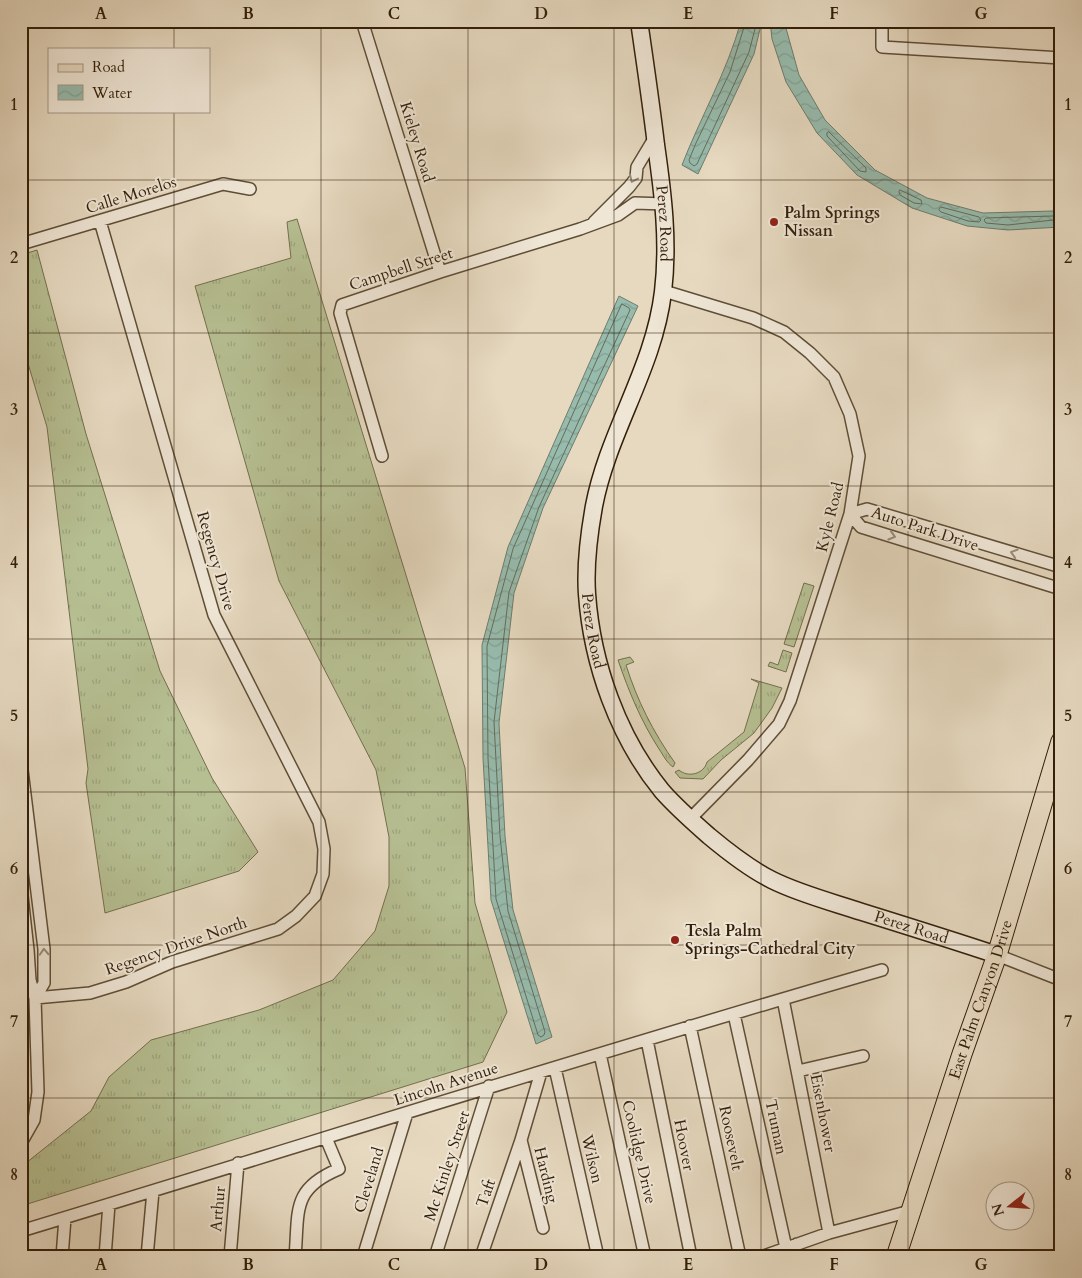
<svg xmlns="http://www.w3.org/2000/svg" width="1082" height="1278" viewBox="0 0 1082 1278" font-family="Cardo,serif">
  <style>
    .grass { fill: url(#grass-tufts); stroke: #746f4e }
    .water { fill: url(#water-waves); stroke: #6f7d6b }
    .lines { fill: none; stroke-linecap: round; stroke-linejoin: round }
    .shore { stroke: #646d5b; stroke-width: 1 }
    .minor-casing { stroke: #5f4e37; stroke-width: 14 }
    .secondary-casing { stroke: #321f09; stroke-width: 19 }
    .primary-casing { stroke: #321f09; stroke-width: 21 }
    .minor { stroke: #efe6d6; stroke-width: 11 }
    .secondary { stroke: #efe6d6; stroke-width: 16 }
    .primary { stroke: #e6d9c0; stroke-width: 19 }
    .oneway { stroke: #9a8c7a }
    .grid { fill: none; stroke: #321f09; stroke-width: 1; stroke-opacity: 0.55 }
    .poi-dot { fill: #8f2418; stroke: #efe6d6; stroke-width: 2 }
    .labels { text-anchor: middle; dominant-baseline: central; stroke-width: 4; stroke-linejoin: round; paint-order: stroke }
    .street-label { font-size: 16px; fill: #321f09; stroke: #efe6d6 }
    .poi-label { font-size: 16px; font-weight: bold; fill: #321f09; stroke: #efe6d6; text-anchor: start }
    .neatline { fill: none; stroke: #321f09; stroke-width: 2 }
    .grid-label { font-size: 16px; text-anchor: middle; font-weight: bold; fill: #321f09 }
  </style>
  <defs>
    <pattern id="grass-tufts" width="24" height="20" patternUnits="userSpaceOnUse" patternTransform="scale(1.25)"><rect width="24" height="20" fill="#b6bf92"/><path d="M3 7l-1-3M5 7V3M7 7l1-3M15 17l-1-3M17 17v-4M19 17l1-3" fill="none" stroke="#9da47d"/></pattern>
    <pattern id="water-waves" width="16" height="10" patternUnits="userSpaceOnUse" patternTransform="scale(1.25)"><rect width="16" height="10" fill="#97bbad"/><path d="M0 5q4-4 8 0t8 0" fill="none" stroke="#83a094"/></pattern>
  </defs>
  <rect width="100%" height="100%" fill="#e6d9c0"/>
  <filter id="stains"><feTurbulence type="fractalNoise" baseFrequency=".004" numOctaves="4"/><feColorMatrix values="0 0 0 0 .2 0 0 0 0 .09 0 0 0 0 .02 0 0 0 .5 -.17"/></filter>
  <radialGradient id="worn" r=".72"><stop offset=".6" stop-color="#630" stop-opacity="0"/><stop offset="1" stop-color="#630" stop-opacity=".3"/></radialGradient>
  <!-- grass -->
  <path class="grass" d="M297,219L465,768L475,903L507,1012L483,1062L21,1206V1167L91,1111L109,1077L151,1040L259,1010L333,980L375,931L389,886V837L376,770L279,581L195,286L291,258L287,222Z
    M37,250L86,434L160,671L212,778L258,852L239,871L105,913L86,783L88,769L47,427L21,340V255Z
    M804,583L814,586L794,647L784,644Z
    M783,650L792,653L786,672L768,666L770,662L778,665Z
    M630,657L634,662L626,665C637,700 653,732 675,763L673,767C667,763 663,755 659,749C641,721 629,692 618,660Z
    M751,679L782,688L772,708L754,733L721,760L703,779L680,778L675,772L679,770C688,778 704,774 707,762L744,732L759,683Z"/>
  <!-- water -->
  <path class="water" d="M741,21H762L754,54L698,174L682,165C701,116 727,72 741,21Z
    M770,21H784L799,75L825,120L875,170L927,198L983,213L1053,211L1061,207V227L1008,230L967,226L912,208L857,175L817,133L786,82L772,39Z
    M619,296L638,306L543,508L514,593L499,723L505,836L513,910L552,1037L536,1044L491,900L483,758L482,645L508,547Z"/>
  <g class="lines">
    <!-- shore -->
    <path class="shore" d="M746,21L730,72L696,143L689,160L690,163L694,166L697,164L749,52L757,21
      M829,132L866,168V172L860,171L827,136V133Z
      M900,190L921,200L922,204L914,203L900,195L899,192Z
      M941,207L979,217L981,220L979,222L968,221L941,212L939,210Z
      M1061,213L1053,216L986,218L984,220L986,223L1008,225L1053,220L1061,221
      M622,304L629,308L630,310L539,507L509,592L494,722L500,836L508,911L545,1032L544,1035L541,1037L538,1035L496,899L488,758L487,646L513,549Z"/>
    <!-- minor casing -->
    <g class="minor-casing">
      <path id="minor" d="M362,21L440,272
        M882,21V47L1061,58
        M594,222L629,187L636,178L637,167L655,137
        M21,244L223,184L250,189
        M664,291L753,318L784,332L810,353L834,377L850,414L859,456L850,514L790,701L779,724L748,760L690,819
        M382,456L340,313L342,305L440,272L580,229L618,215L635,203L665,204
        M1061,567L867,509L850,514L861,527L1061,589
        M21,762L44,949V983L35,998
        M21,887L28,950L30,980L35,998L38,1092L34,1120L21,1143
        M997,955L1061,980
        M35,998L90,993L126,982L172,962L278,929L296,916L315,896L323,874L324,849L319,822L214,615L100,221
        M783,999L829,1233
        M734,1014L786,1248
        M690,1026L740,1257
        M647,1040L691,1257
        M600,1054L645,1257
        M555,1068L598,1257
        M798,1071L863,1056
        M541,1072L521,1140L543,1228
        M21,1231C308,1144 594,1053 882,970
        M62,1257L65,1218
        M105,1257L109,1204
        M147,1257L153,1191
        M230,1257L238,1163
        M295,1257C299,1211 291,1189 339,1169L326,1138
        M363,1257L407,1113
        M435,1257L489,1086
        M481,1257L521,1140
        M761,1257L829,1233L910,1211
        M794,1257L797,1244"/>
    </g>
    <!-- secondary casing -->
    <g class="secondary-casing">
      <g id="secondary">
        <path id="s1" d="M639,21C645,62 651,103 656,145C663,194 669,242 663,292C654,368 608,432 594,506C589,534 585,565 587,594C592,664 618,737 662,791C676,807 693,822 709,836C727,851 752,870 772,880C800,894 832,902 862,912C907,926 952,940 997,955"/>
      </g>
    </g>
    <!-- primary casing -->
    <g class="primary-casing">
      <g id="primary">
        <path id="s2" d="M896,1257L962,1054L997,955L1061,741"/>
      </g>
    </g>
    <!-- minor -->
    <use href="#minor" class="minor"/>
    <!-- secondary -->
    <use href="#secondary" class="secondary"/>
    <!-- primary -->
    <use href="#primary" class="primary"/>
  </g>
  <!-- one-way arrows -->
  <defs><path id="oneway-chevron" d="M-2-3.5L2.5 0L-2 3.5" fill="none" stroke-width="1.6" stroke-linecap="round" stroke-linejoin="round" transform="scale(1.25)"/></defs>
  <g class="oneway">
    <use href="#oneway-chevron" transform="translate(633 179) rotate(115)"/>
    <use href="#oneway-chevron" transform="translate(892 536) rotate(17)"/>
    <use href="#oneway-chevron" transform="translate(1014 553) rotate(-163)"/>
    <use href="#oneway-chevron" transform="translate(44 952) rotate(-93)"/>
  </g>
  <!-- grid -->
  <path class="grid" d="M174,21V49M321,21V1257M468,21V1257M614,21V1257M761,21V1257M908,21V1257M174,111V1257M21,180H1061M21,333H1061M21,486H1061M21,639H1061M21,792H1061M21,945H1061M21,1098H1061"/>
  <!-- markers -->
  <g class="poi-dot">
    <circle cx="774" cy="222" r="5"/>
    <circle cx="675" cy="940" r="5"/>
  </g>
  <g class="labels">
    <!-- street labels -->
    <g class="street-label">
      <text transform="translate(417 142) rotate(73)">Kieley Road</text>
      <text transform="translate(131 195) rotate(-17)">Calle Morelos</text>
      <text stroke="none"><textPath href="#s1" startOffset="204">Perez Road</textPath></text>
      <text transform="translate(401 269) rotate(-18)">Campbell Street</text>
      <text transform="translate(830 517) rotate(-76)">Kyle Road</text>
      <text transform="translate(925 529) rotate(18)">Auto Park Drive</text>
      <text transform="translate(216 561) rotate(74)">Regency Drive</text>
      <text stroke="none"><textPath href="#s1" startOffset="624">Perez Road</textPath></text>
      <text stroke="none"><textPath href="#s1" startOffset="1090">Perez Road</textPath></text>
      <text transform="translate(176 946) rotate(-19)">Regency Drive North</text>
      <text stroke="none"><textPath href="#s2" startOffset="271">East Palm Canyon Drive</textPath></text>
      <text transform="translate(446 1084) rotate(-18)">Lincoln Avenue</text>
      <text transform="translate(823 1113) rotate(79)">Eisenhower</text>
      <text transform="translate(776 1127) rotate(78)">Truman</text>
      <text transform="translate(731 1138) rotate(78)">Roosevelt</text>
      <text transform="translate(684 1145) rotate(79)">Hoover</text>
      <text transform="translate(639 1152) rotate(77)">Coolidge Drive</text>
      <text transform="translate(592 1159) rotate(77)">Wilson</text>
      <text transform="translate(447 1166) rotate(-72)">Mc Kinley Street</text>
      <text transform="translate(546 1175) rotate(76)">Harding</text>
      <text transform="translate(369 1180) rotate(-73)">Cleveland</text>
      <text transform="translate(486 1193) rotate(-71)">Taft</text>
      <text transform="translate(218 1209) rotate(-85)">Arthur</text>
    </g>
    <!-- poi labels -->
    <g class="poi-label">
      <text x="784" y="213">Palm Springs<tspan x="784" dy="18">Nissan</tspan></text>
      <text x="685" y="931">Tesla Palm<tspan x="685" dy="18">Springs-Cathedral City</tspan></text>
    </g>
  </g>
  <!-- margin -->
  <rect width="1082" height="1278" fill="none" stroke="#e6d9c0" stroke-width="55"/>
  <!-- legend -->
  <rect x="48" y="48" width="162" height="65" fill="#efe6d6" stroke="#a39684"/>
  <rect x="58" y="64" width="25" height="8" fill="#e6d9c0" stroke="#a39684"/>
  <text x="92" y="72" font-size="15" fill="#321f09">Road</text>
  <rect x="58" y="85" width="25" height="15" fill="url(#water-waves)" stroke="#a39684"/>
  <text x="92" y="98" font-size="15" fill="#321f09">Water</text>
  <!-- north arrow -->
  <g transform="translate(1010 1206) rotate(253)"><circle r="24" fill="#efe6d6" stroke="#a39684"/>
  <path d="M0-4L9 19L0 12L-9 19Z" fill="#8f2418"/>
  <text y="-8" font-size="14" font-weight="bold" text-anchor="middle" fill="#321f09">N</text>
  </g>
  <rect x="28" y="28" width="1026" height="1222" class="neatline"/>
  <g class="grid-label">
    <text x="101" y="19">A</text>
    <text x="248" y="19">B</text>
    <text x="394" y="19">C</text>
    <text x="541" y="19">D</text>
    <text x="688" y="19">E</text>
    <text x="834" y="19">F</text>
    <text x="981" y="19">G</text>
    <text x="14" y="110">1</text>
    <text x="1068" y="110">1</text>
    <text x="14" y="263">2</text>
    <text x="1068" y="263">2</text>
    <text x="14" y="415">3</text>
    <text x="1068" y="415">3</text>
    <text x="14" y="568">4</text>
    <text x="1068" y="568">4</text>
    <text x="14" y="721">5</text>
    <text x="1068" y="721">5</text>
    <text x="14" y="874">6</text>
    <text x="1068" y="874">6</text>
    <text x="14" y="1027">7</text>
    <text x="1068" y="1027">7</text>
    <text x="14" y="1180">8</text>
    <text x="1068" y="1180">8</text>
    <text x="101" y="1270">A</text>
    <text x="248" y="1270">B</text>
    <text x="394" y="1270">C</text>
    <text x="541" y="1270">D</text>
    <text x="688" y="1270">E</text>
    <text x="834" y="1270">F</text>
    <text x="981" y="1270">G</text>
  </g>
  <rect width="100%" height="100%" filter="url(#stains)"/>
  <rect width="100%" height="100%" fill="url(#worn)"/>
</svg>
